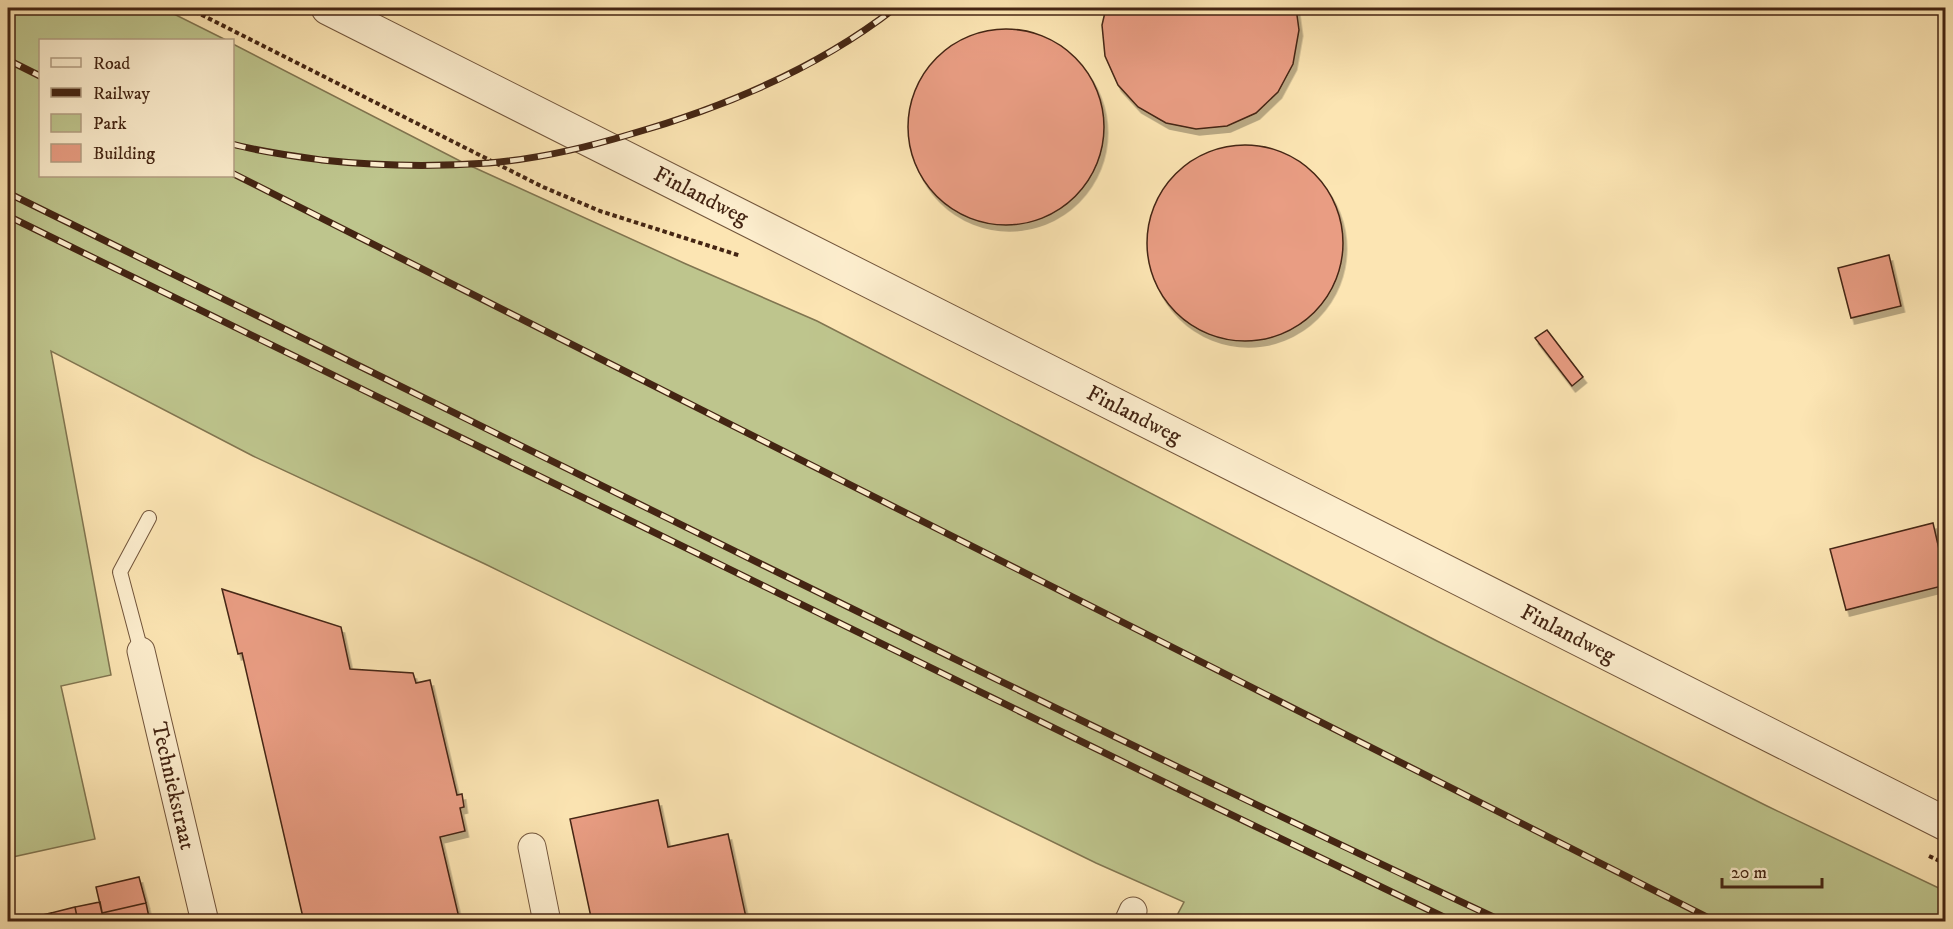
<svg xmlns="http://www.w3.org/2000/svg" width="1953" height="929" viewBox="0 0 1953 929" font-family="'IM FELL DW Pica',serif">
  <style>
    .green { fill: #bec58d; stroke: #817550; stroke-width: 1.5 }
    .building { fill: #e99d83; stroke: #442513; stroke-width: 1.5; filter: url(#shadow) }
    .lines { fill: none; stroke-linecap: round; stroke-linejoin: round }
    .service-casing { stroke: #72553b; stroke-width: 16 }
    .minor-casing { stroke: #72553b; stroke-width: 29 }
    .tertiary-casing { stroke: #72553b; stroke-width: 35 }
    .path { stroke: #442513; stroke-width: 4; stroke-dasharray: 4.5 3; stroke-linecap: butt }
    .service { stroke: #fdeece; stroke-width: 14 }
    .minor { stroke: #fdeece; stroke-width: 27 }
    .tertiary { stroke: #fdeece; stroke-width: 33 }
    .rail-casing { stroke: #442513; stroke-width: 7 }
    .rail { stroke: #fdeece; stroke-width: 4.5; stroke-dasharray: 14; stroke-linecap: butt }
    .labels { text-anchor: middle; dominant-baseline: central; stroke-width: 4.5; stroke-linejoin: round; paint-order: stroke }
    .street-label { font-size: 22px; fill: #442513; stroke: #fdeece }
  </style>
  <defs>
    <filter id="shadow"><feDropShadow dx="3.5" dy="6" stdDeviation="0" flood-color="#0004"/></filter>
  </defs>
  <rect width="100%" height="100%" fill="#fce5b3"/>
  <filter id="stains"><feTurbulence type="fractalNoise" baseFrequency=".00333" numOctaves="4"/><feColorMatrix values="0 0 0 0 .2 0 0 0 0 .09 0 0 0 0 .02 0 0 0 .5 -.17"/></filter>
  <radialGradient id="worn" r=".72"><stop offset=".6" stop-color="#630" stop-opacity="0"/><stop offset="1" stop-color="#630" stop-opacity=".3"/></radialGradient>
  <!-- green -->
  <path class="green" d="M8,8H162L226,40H40V176H232L233,44L462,162L686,264L817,321L1437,641L1767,806L1945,891V921H1174L1184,902L1096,863L485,564L253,456L51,351L111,675L61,686L95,839L8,858Z"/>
  <!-- building -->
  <path class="building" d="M1106,8H1296L1299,30L1293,64L1278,92L1256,113L1227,126L1196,129L1166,123L1138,107L1118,85L1105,56L1102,25Z
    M908 127a98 98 0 1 1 196 0a98 98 0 1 1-196 0Z
    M1147 243a98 98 0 1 1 196 0a98 98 0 1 1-196 0Z
    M1889,255L1901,306L1851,318L1838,268Z
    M1547,330L1583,377L1572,386L1535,338Z
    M1933,523L1939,549L1946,547V563L1943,564L1946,585L1846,610L1830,549Z
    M222,589L341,627L350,669L413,673L416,683L430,680L457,795L462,794L464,807L460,808L465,831L440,837L460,922H304L242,653L238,654Z
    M658,800L668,847L728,834L747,922H592L570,819Z
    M139,877L146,903L102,913L96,887Z
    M100,902L104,922H78L75,907Z
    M146,903L150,922H104L102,913Z
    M75,907L78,922H53L51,913Z
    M51,913L53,922H27L26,919Z"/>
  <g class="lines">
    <!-- service casing -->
    <g class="service-casing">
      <path id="service" d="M141,651L120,572L149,518"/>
    </g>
    <!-- minor casing -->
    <g class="minor-casing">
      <path id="minor" d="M141,651L205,922
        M532,847L547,922
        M1128,922L1133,911"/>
    </g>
    <!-- tertiary casing -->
    <g class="tertiary-casing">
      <path id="tertiary" d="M328,8L1946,824"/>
    </g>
    <!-- path -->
    <path class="path" d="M188,8L543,187L600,211L741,256
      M1929,856L1946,864"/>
    <!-- service -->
    <use href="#service" class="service"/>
    <!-- minor -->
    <use href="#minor" class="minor"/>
    <!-- tertiary -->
    <use href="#tertiary" class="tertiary"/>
    <!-- rail casing -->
    <g class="rail-casing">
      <path id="rail" d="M8,60L40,76
        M232,144C261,152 292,156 322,160C377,166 433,167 489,163C537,159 585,148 631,134C725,107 817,69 895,8
        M232,173L1717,922
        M8,193C506,437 1002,687 1504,922
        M8,216L1207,803L1454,922"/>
    </g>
    <!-- rail -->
    <use href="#rail" class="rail"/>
  </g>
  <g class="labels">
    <!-- street labels -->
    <g class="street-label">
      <text transform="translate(701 196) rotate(27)">Finlandweg</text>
      <text transform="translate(1134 415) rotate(27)">Finlandweg</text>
      <text transform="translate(1568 634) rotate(27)">Finlandweg</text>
      <text transform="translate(173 786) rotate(77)">Techniekstraat</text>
    </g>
  </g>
  <!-- margin -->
  <rect width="1953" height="929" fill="none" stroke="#fce5b3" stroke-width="30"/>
  <rect x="9" y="9" width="1935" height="911" fill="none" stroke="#442513" stroke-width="3"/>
  <rect x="15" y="15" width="1923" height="899" fill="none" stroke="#442513" stroke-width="1.5"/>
  <!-- legend -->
  <rect x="39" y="39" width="195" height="138" fill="#fdeece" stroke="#b39e83" stroke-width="1.5"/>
  <rect x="51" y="58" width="30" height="9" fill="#fdeece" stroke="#b39e83" stroke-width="1.5"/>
  <text x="93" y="69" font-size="18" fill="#442513">Road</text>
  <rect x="51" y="88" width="30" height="9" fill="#442513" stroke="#b39e83" stroke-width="1.5"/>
  <text x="93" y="99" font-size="18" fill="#442513">Railway</text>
  <rect x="51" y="114" width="30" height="18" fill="#bec58d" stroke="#b39e83" stroke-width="1.5"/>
  <text x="93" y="129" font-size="18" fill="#442513">Park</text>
  <rect x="51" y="144" width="30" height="18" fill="#e99d83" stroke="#b39e83" stroke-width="1.5"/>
  <text x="93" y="159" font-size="18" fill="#442513">Building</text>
  <!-- scale -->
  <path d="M1722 878v9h100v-9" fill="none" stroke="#442513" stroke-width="3"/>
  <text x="1731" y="878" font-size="18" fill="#442513" stroke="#fdeece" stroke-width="4.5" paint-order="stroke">20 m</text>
  <rect width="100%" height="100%" filter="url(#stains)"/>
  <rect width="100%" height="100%" fill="url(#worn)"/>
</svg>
